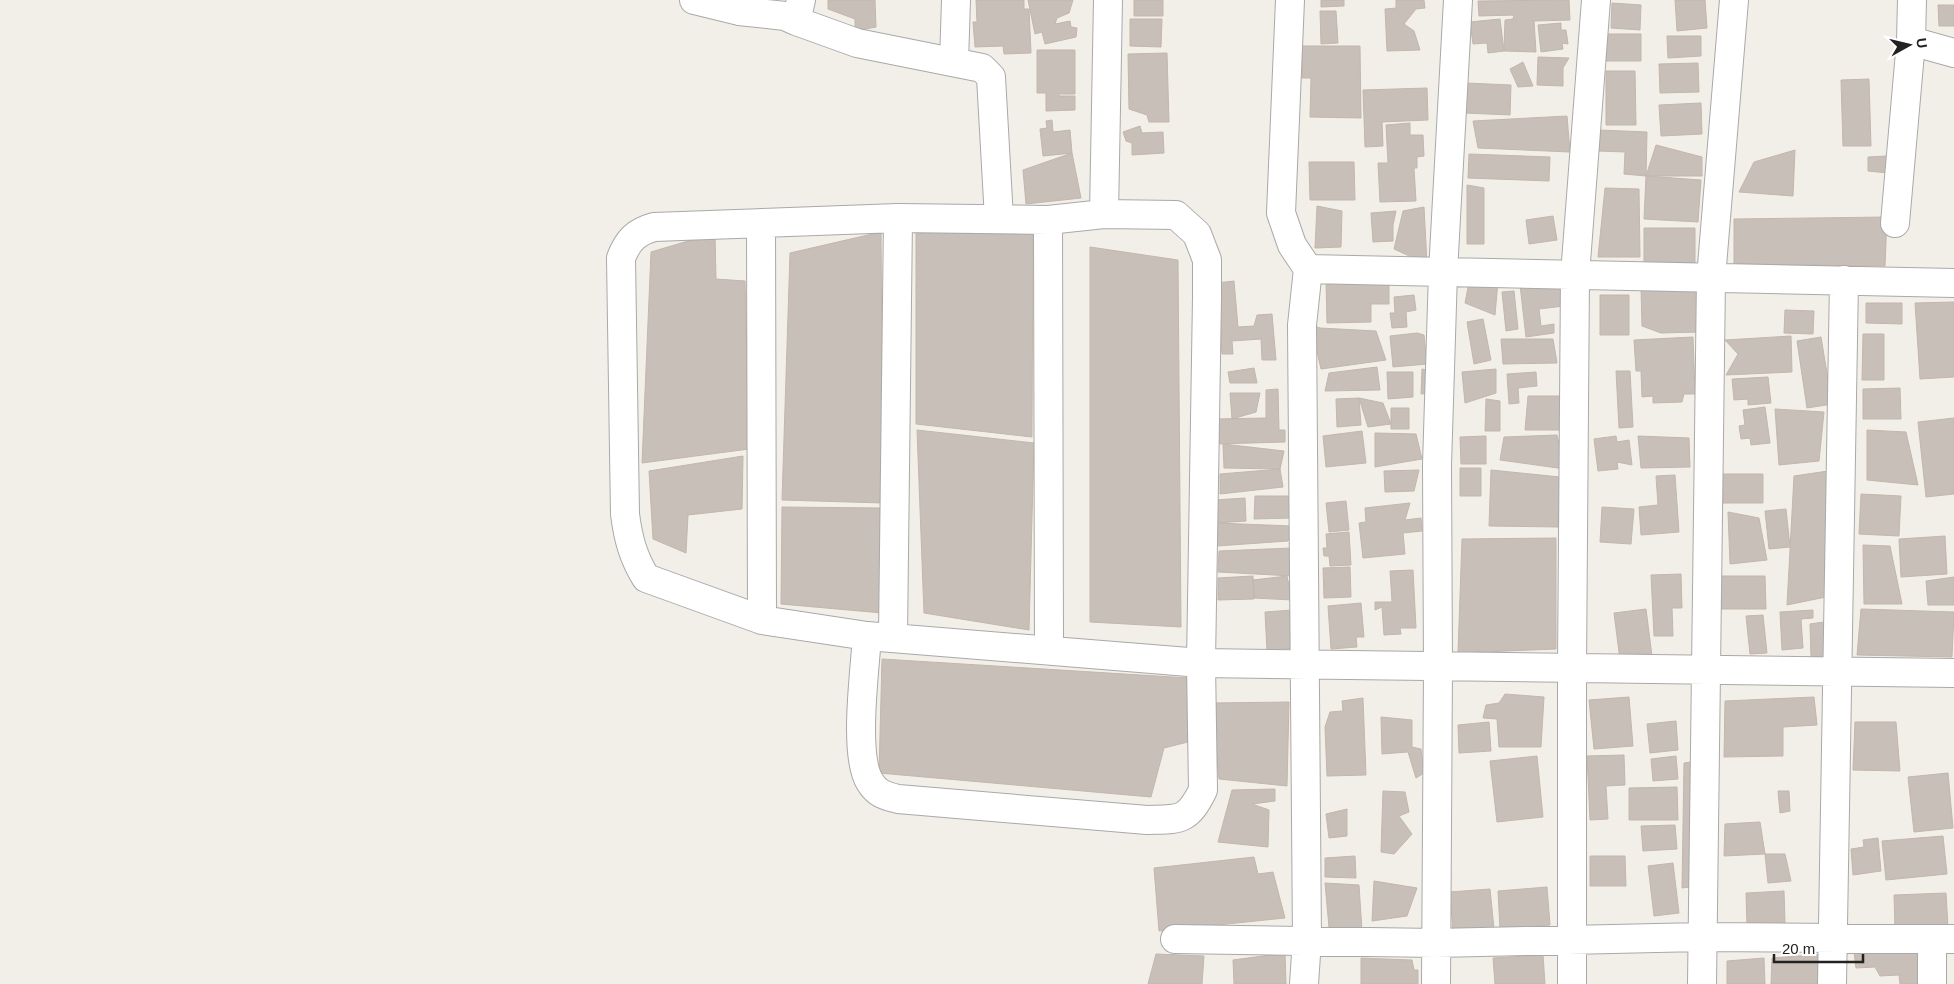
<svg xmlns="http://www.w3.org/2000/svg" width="1954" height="984" viewBox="0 0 1954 984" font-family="Arial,sans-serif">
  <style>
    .building { fill: #c7bfb8; stroke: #c4b6ab }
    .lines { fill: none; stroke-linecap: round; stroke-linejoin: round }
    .minor-casing { stroke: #a9a9a9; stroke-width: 30 }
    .minor { stroke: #fff; stroke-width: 28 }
  </style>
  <rect width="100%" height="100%" fill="#f2efe9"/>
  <!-- building -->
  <path class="building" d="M828,0H875L876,27L855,31V19L828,9Z
    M976,0H1024V9H1029L1031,53L1004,54L1003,46L975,47L973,22H977Z
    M1028,0H1073L1069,13L1057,18L1055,24L1070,21L1071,27L1077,28L1076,37L1045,44L1042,32L1035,34Z
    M1134,0H1163V16H1134Z
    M1321,0H1344V6L1321,7Z
    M1396,0H1424L1425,8L1416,9L1404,24L1414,31L1420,50L1387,51L1385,9L1396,8Z
    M1569,0L1570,20L1534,21L1536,52L1504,51L1505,20L1513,19L1514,15L1479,16L1478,1Z
    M1675,0H1705L1707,28L1677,31Z
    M1612,3L1641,5L1640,30L1611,28Z
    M1938,5H1954V26H1939Z
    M1320,11H1336L1338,43L1321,44Z
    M1130,19H1162L1161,47L1130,46Z
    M1500,19L1504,51L1488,53L1487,43L1473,44L1470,22Z
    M1561,23V30H1566L1568,44L1562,43L1563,49L1541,52L1538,25Z
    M1607,34H1641V61H1606Z
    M1667,36H1701V56L1668,58Z
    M1302,46H1360L1361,118L1310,117L1311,78H1302Z
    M1037,50H1075V94H1059V96H1075V110L1046,111V93H1037Z
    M1167,53L1169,122H1149L1147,115L1129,109L1128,54Z
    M1538,57L1569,58L1563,68V86L1537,85Z
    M1523,62L1533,86L1518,87L1510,69Z
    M1698,63L1699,92L1660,93L1659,64Z
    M1606,71H1635L1636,125H1606Z
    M1869,79L1871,146H1843L1841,80Z
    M1466,83L1511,85L1510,115L1465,113Z
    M1427,88L1428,120L1382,122L1383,146L1365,147L1363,90Z
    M1701,103L1702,134L1661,136L1659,105Z
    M1567,116L1570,152L1478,148L1473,121Z
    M1052,120L1053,132L1070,130L1072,153L1043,156L1040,129L1047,128L1046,121Z
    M1410,123V135H1423L1424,156L1417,157V168H1414L1416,201L1380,202L1378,163H1388L1386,125Z
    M1140,126L1142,133L1163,132L1164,153L1132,155V143L1126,141L1123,132Z
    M1599,130L1647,132L1646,176L1624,174L1625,152L1598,151Z
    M1656,145L1702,157V176H1646Z
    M1795,150L1793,196L1739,192L1754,162Z
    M1072,153L1081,198L1026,204L1023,170Z
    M1469,154L1550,157L1549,181L1468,178Z
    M1887,156L1888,173L1868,171V157Z
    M1309,162H1354L1355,200H1310Z
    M1646,176L1701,180L1698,222L1644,219Z
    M1467,185L1484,188V244H1467Z
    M1605,188L1639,189L1640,257H1598Z
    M1317,206L1342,211L1341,247L1315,248Z
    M1424,207L1427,264L1394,249L1403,211Z
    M1396,211L1393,225V241L1373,242L1371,213Z
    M1553,216L1557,240L1529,244L1526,220Z
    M1887,217L1885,266L1734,264V219Z
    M1644,228H1695V263H1644Z
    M916,230L1033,231L1032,437L916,424Z
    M881,232L883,503L782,500L790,253Z
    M715,233L716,279L745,281L749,449L642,463L651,252Z
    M1090,247L1178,260L1181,627L1090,622Z
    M1470,277L1498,281L1495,315L1465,303Z
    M1234,281L1238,327L1254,326L1257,315L1272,314L1276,360H1262L1261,339L1232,341L1233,354H1222L1217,283Z
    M1389,281V304H1371V322L1327,323L1326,282Z
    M1560,281L1564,306L1539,309L1541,326L1554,324V333L1526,337L1520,285Z
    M1698,285L1699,332L1661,333L1642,326L1641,287Z
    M1514,291L1518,329L1506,331L1502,292Z
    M1414,295L1416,310L1406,312L1407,327L1392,328L1390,313H1395L1394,297Z
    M1600,295H1629V335H1600Z
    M1954,302V377L1920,379L1915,303Z
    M1866,303H1902V324L1866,323Z
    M1785,310L1814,311L1813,334L1784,333Z
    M1483,319L1491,360L1474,364L1467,322Z
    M1311,325L1320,328L1376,331L1386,360L1321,369Z
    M1417,333L1424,335L1427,364L1393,367L1390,336Z
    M1863,334H1884V380H1862Z
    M1791,336L1792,372L1726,375L1738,354L1725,340Z
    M1693,337L1695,394H1684L1682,402L1653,403V396L1642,397L1641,371H1636L1634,340Z
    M1821,337L1832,404L1807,408L1797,341Z
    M1501,339H1553L1557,363L1503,364Z
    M1377,367L1380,390L1325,391L1329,373Z
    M1254,368L1257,383H1230L1228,372Z
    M1422,369L1431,371V393L1421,394Z
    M1496,369V393L1465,403L1462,372Z
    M1616,371H1630L1633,427L1619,428Z
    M1387,372H1413V397L1388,399Z
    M1536,372L1537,386L1518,388L1519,403L1509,404L1507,374Z
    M1768,377L1771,403L1748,405V399L1734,400L1732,379Z
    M1900,388L1901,419H1863V389Z
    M1278,389L1279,430H1285V442L1216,444L1215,419L1266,418V390Z
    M1230,393H1260L1256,412L1232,419Z
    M1528,396H1565V430H1525Z
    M1359,398L1361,425L1337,427L1336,399Z
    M1359,398L1383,403L1391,424L1368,427Z
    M1486,399L1500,401V431H1485Z
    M1765,407L1770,443L1751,445L1750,438L1741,439L1739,426L1745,425L1743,410Z
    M1391,408H1409V429H1391Z
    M1775,409L1824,412L1819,461L1779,465Z
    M1954,418V494L1926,497L1918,422Z
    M917,430L1034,443L1029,630L924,613Z
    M1867,430L1906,432L1918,485L1867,480Z
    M1362,431L1366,463L1326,467L1323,436Z
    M1375,433L1416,434L1422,459L1375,467Z
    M1557,435L1565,469L1500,460L1504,437Z
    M1486,436V464H1461L1460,437Z
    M1616,436L1617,442L1629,440L1632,465L1617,462L1618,469L1598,471L1594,439Z
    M1638,436L1689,438L1690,467L1641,468Z
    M1223,444L1284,451L1280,469L1224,468Z
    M743,456L742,509L688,515L686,553L653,539L649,471Z
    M1460,468H1481V496H1460Z
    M1280,469L1283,487L1220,494V474Z
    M1419,470L1414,491L1385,492L1384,471Z
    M1491,470L1560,477L1558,527L1489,526Z
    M1828,471L1826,597L1787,605L1794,476Z
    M1722,474H1763V503H1723Z
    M1675,475L1679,532L1641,535L1639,507L1658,505L1656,476Z
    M1861,494L1901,496L1899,536L1859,534Z
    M1255,496H1291L1293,518L1254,519Z
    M1245,498L1246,521L1216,523L1215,500Z
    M1346,501L1349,530L1329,532L1326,503Z
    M1410,503L1405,520L1421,518L1422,531L1403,533L1405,554L1363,558L1359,523L1366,522L1365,508Z
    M782,507L880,508L882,613L781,604Z
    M1602,507L1634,509L1631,544L1600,542Z
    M1786,509L1790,547L1769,549L1765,511Z
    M1728,512L1759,518L1767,560L1730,564Z
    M1216,523L1292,526L1288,541L1217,546Z
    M1349,532L1351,565L1330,566L1329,556H1324L1323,548H1327L1326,534Z
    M1945,536L1947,574L1901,577L1899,539Z
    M1556,538V649L1458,653L1462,539Z
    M1863,545L1890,546L1902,604H1864Z
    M1292,548L1293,576L1218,572L1219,551Z
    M1350,567L1351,597L1324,598L1323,568Z
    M1413,570L1416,628H1400L1401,634L1384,635L1382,607L1375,610V602H1392L1390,571Z
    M1681,574L1682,608H1672L1673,636H1654L1651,575Z
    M1253,576L1254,599L1218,600V578Z
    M1287,576L1292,600L1254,598L1253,580Z
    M1721,576H1765L1766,609H1721Z
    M1954,577V605H1928L1926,581Z
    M1361,603L1364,637H1356L1357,647L1331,649L1328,606Z
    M1646,609L1652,656L1620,660L1614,613Z
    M1861,609L1954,612L1952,657L1857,655Z
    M1292,610L1293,648L1267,651L1265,612Z
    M1813,610V618L1801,619L1803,648L1782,650L1780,612Z
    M1763,615L1767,653L1750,654L1746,616Z
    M1824,622L1825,656L1811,657L1810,624Z
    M882,659L1189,678L1188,742L1164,748L1151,797L879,773Z
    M1505,694L1544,697L1541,747H1499L1497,719L1483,718L1486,705L1499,703Z
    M1629,697L1633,746L1594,749L1589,700Z
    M1814,697L1817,725L1783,727V756L1724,757L1725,701Z
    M1363,698L1366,775L1327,776L1325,727L1330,712L1343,711L1342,701Z
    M1289,702L1287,786L1219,779L1211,703Z
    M1381,717L1412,720V747L1421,749L1424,773L1416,778L1408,752L1382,754Z
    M1676,721L1678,750L1650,753L1647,724Z
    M1489,722L1491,751L1459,753L1458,725Z
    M1855,722H1896L1900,771L1853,770Z
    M1624,755L1625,785L1606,786L1608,819L1590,820L1587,756Z
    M1537,756L1543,817L1497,822L1490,761Z
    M1676,756L1678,779L1653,781L1651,759Z
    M1691,762L1690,887L1682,888L1684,763Z
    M1948,773L1953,828L1914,832L1908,777Z
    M1677,787L1678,820H1629V788Z
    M1275,789V801L1252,804L1269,810L1268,847L1218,842L1232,790Z
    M1383,791L1405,792L1409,812L1399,816L1412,834L1394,854L1381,852Z
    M1778,791H1789L1790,811L1780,813Z
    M1347,809V836L1329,838L1326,814Z
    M1760,822L1765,854L1724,856L1725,824Z
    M1675,825L1677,849L1643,851L1641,826Z
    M1943,836L1947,874L1886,880L1882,841Z
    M1878,838L1881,871L1853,875L1851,849L1864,847L1863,840Z
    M1765,854H1785L1791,881L1768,883Z
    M1355,856L1356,878L1325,877V858Z
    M1590,856H1625L1626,886H1590Z
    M1254,857L1258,874L1273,872L1285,918L1159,931L1154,868Z
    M1673,863L1679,913L1654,916L1648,866Z
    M1374,881L1417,888L1407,916L1372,921Z
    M1325,883L1359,885L1362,931L1329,927Z
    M1547,887L1550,925L1500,929L1498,891Z
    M1490,889L1494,929L1453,932L1450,892Z
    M1784,891L1785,924L1747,925L1746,893Z
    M1946,893L1948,928L1895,929L1894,895Z
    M1921,947L1924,984H1900L1899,975L1880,976L1875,967L1856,968L1854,952Z
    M1285,953L1286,984H1234L1233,960Z
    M1156,954L1204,956L1202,984H1148Z
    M1824,954L1822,984H1771L1772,958Z
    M1543,955L1545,984H1495L1493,958Z
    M1361,958L1412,960L1414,970H1418V984H1361Z
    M1764,958L1765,984H1727V961Z"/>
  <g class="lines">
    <!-- minor casing -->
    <g class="minor-casing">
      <path id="minor" d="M694,0L739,11L785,16L796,21L801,0
        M1290,0L1281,213L1292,245L1308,269L1302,325L1307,940L1304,984
        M796,21L857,43L982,68L991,77L999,219
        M1911,41L1954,53
        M954,62L956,0
        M1104,214L1108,0
        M1048,220L1049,649
        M761,223L762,620
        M1895,223L1911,41L1912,0
        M1308,269L1954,283
        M867,636C865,669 853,756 870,782C877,794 886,796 898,799L1147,820C1180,819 1187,822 1203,790L1201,663L1207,298V260L1197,234L1176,215L1104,214L1048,220L898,218L654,227C636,232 628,240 621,258L625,514C628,538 633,557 646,578L762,620L867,636L1201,663L1954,673
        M893,636L898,218
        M1175,939L1436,943L1701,937L1954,939
        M1932,939V984
        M1436,984L1438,668L1437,465L1443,272L1458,0
        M1572,984V669L1575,275L1596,0
        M1702,984L1711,278L1734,0
        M1832,984L1844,280"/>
    </g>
    <!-- minor -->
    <use href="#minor" class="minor"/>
  </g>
  <!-- north arrow -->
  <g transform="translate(1909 45) rotate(82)" stroke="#ffffff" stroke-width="4" paint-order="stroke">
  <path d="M0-4L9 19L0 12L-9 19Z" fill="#222222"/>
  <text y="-8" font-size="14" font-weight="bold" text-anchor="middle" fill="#222222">U</text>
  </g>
  <!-- scale -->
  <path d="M1774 954v8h89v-8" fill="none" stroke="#222222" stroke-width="2.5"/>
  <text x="1782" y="954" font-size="15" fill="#222222" stroke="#ffffff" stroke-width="4" paint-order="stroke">20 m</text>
</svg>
